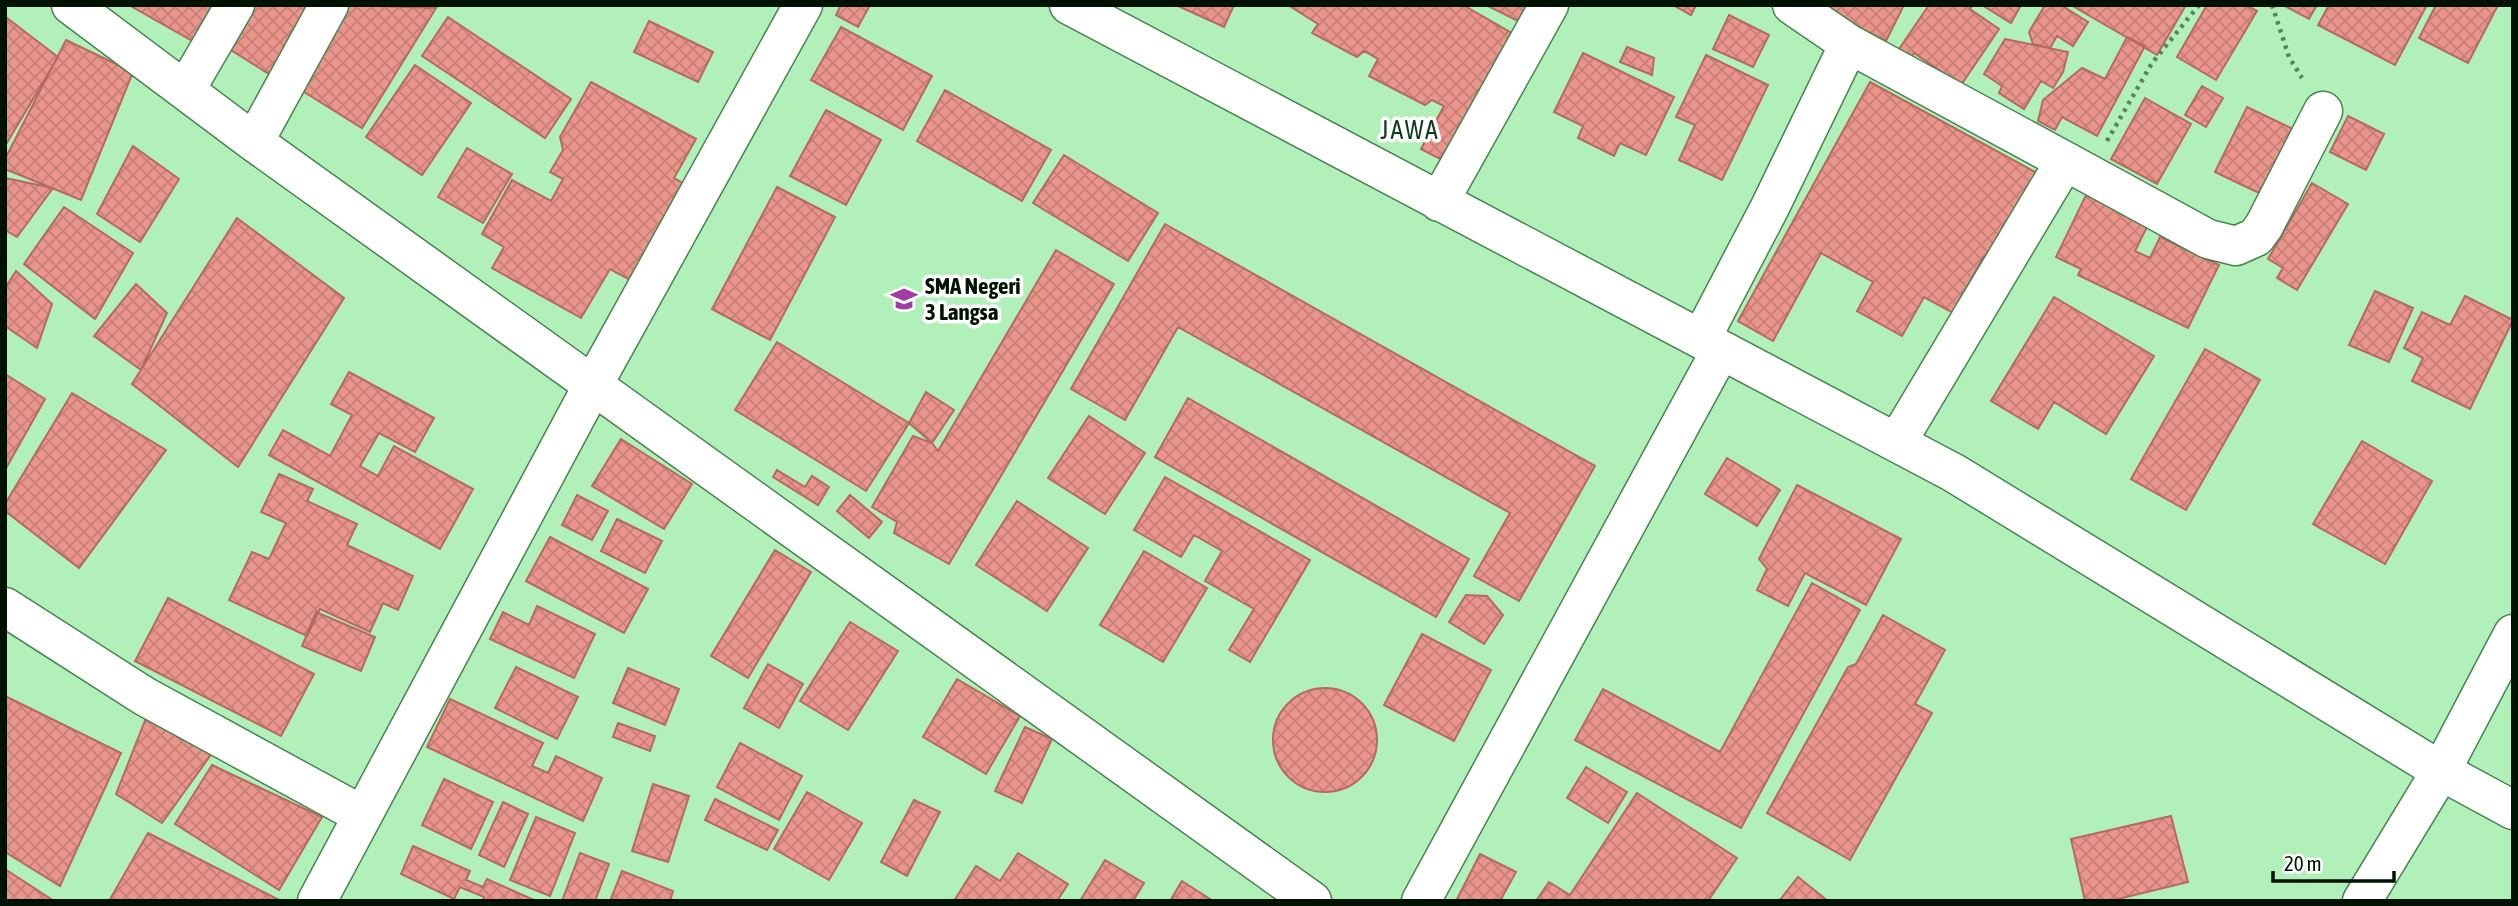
<svg xmlns="http://www.w3.org/2000/svg" width="2518" height="906" viewBox="0 0 2518 906" font-family="'Asap Condensed',sans-serif">
  <style>
    .building { fill: url(#building-cross-hatch); stroke: #b56960; stroke-width: 2 }
    .lines { fill: none; stroke-linecap: round; stroke-linejoin: round }
    .street-casing { stroke: #498451; stroke-width: 41 }
    .path { stroke: #5a835f; stroke-width: 4.5; stroke-dasharray: 3.5 5; stroke-linecap: butt }
    .street { stroke: #fff; stroke-width: 38 }
    .labels { text-anchor: middle; dominant-baseline: central; stroke-width: 7; stroke-linejoin: round; paint-order: stroke }
    .poi-label { font-size: 23px; font-weight: bold; fill: #001202; stroke: #fff; text-anchor: start }
    .quarter-label { font-size: 26px; letter-spacing: 2px; fill: #0f3d19; stroke: #fff }
  </style>
  <defs>
    <pattern id="building-cross-hatch" width="8" height="8" patternUnits="userSpaceOnUse" patternTransform="scale(1.75)"><rect width="8" height="8" fill="#ea958b"/><path d="M0 0l8 8M0 8l8-8" fill="none" stroke="#c77f76"/></pattern>
  </defs>
  <rect width="100%" height="100%" fill="#b1f0b8"/>
  <!-- building -->
  <path class="building" d="M129,5H215L194,42Z
    M241,5H323L277,79L218,42Z
    M346,5L436,8L362,128L296,87Z
    M841,5H870L858,27L836,15Z
    M1176,5H1234L1224,27Z
    M1288,5H1463L1515,35L1446,162L1421,149L1444,106L1432,100L1425,105L1369,76L1378,59L1364,51L1357,57L1312,33L1318,24Z
    M1486,5H1537L1528,26Z
    M1673,5H1696L1691,15Z
    M1821,5H1904L1886,41L1820,8Z
    M1929,5H1973L1970,9L1999,29L1961,85L1914,53L1909,60L1897,52Z
    M1982,5H2021L2011,23Z
    M2045,5H2061L2088,22L2073,46L2057,36L2050,48L2033,44L2029,32Z
    M2071,5H2186L2157,55Z
    M2207,5H2246L2257,11L2216,80L2177,57Z
    M2283,5H2317L2309,19Z
    M2329,5H2427L2395,65L2318,25Z
    M2436,5H2498L2468,63L2419,38Z
    M1729,15L1769,35L1753,67L1713,49Z
    M448,17L571,99L545,138L422,56Z
    M7,18L58,57L5,146V20Z
    M649,21L713,52L698,82L634,52Z
    M841,27L932,76L903,130L811,80Z
    M2127,37L2145,46L2097,136L2062,117L2055,130L2038,121L2043,100L2082,68L2105,79Z
    M2005,39L2068,52L2063,72L2053,88L2041,81L2024,109L1999,93L2002,86L1984,74Z
    M66,40L133,72L81,200L5,169V159Z
    M1627,47L1654,58L1652,75L1620,62Z
    M1583,53L1674,97L1646,155L1620,143L1614,156L1578,138L1583,126L1554,112Z
    M1706,55L1768,85L1722,180L1679,160L1695,125L1676,117Z
    M415,65L471,103L422,175L366,137Z
    M591,82L696,139L674,178L697,191L643,287L610,269L581,318L492,268L504,247L482,234L512,180L551,201L563,179L550,172L563,150L560,137Z
    M1870,82L2039,174L1992,260L1984,256L1953,313L1924,297L1902,336L1857,311L1873,282L1821,253L1773,341L1738,321Z
    M2202,86L2223,98L2206,127L2185,115Z
    M945,90L1051,150L1022,201L917,141Z
    M2145,98L2191,124L2157,184L2111,159Z
    M2247,107L2295,130L2263,195L2215,172Z
    M826,110L881,140L846,205L790,176Z
    M2348,116L2384,134L2366,170L2330,152Z
    M133,146L179,179L140,242L97,214Z
    M467,148L512,174L483,223L438,197Z
    M1064,155L1158,213L1128,261L1033,203Z
    M5,178L53,188L17,237L5,230Z
    M2312,183L2348,204L2297,290L2277,278L2283,268L2268,259Z
    M777,187L835,217L770,340L712,309Z
    M2088,191L2150,221L2135,251L2150,258L2160,237L2219,265L2188,328L2078,275L2081,269L2056,257Z
    M64,207L133,253L95,319L24,264Z
    M237,218L344,298L238,467L132,384Z
    M1165,224L1595,466L1519,601L1474,576L1510,513L1178,327L1125,420L1071,389Z
    M1056,250L1114,284L949,564L894,533L897,522L872,507L913,436L932,443L938,451Z
    M16,271L52,304L37,348L5,326V288Z
    M136,284L167,313L141,370L94,336Z
    M2375,291L2413,308L2389,362L2349,345Z
    M2465,296L2513,320L2470,409L2412,381L2423,358L2404,348L2422,312L2450,325Z
    M2054,297L2154,356L2106,434L2054,402L2038,429L1991,401Z
    M777,342L909,423L866,491L735,410Z
    M2205,349L2260,380L2186,510L2131,479Z
    M349,372L434,418L415,452L379,433L360,466L378,476L394,446L473,489L440,549L269,455L283,430L330,456L352,415L331,404Z
    M5,374L45,399L5,470Z
    M926,392L954,410L932,443L909,423Z
    M72,393L166,450L79,568L5,511V504Z
    M1188,398L1469,559L1436,617L1155,457Z
    M1089,416L1145,453L1105,514L1048,478Z
    M621,439L692,484L664,529L592,486Z
    M2362,441L2432,481L2385,564L2313,524Z
    M1727,458L1780,490L1757,526L1705,494Z
    M777,470L805,487L812,476L829,487L818,505L773,477Z
    M279,474L313,489L307,501L357,524L347,545L413,576L398,610L383,603L370,632L320,609L307,636L229,600L252,552L269,559L286,523L261,512Z
    M1165,477L1310,560L1250,662L1229,650L1254,609L1205,581L1222,551L1194,535L1181,557L1134,530Z
    M1797,485L1901,539L1866,605L1805,573L1788,606L1757,590L1767,569L1759,559Z
    M577,495L608,511L592,540L562,525Z
    M850,495L882,522L869,538L837,511Z
    M1017,501L1088,548L1047,611L976,565Z
    M617,519L662,541L645,573L601,551Z
    M550,537L648,589L624,633L526,581Z
    M775,550L811,572L748,678L711,656Z
    M1144,551L1207,588L1163,662L1100,625Z
    M1812,583L1860,610L1741,828L1575,740L1603,689L1720,752Z
    M1466,595L1487,596L1503,615L1484,644L1449,622Z
    M168,598L314,674L281,736L135,661Z
    M537,606L595,634L574,678L490,639L503,612L529,625Z
    M316,612L375,637L361,671L302,646Z
    M1883,615L1945,650L1915,704L1932,713L1850,860L1767,813L1848,667L1856,664Z
    M850,622L898,651L848,730L800,701Z
    M1422,634L1491,670L1454,741L1384,705Z
    M768,664L803,684L779,728L744,708Z
    M516,667L578,697L557,739L495,708Z
    M628,668L679,689L665,725L613,703Z
    M957,679L1020,716L986,774L923,737Z
    M1273 740a52 52 0 1 1 104 0a52 52 0 1 1-104 0Z
    M5,696L121,753L60,886L5,852Z
    M450,699L543,743L532,766L548,773L556,756L602,778L583,821L427,747Z
    M146,718L215,749L162,823L116,794Z
    M618,723L655,736L650,751L613,737Z
    M1025,727L1052,739L1022,803L995,791Z
    M740,743L802,776L779,820L717,787Z
    M212,765L322,817L279,890L175,824Z
    M1586,767L1627,792L1608,823L1567,798Z
    M444,779L493,802L471,849L422,825Z
    M653,784L689,796L668,862L632,851Z
    M807,792L862,823L829,880L774,849Z
    M1637,793L1737,858L1708,901H1536L1549,882L1570,895Z
    M715,799L778,830L767,850L705,820Z
    M914,800L940,812L907,876L881,862Z
    M503,802L528,814L504,867L479,855Z
    M2171,816L2188,882L2110,901H2085L2071,839Z
    M536,817L575,833L550,896L510,880Z
    M148,833L281,901H109Z
    M413,846L470,871L466,880L483,887L487,879L536,901H482L484,897L460,887L454,899L401,874Z
    M580,853L609,864L595,901H562Z
    M1018,853L1068,884L1057,901H954L976,866L1000,881Z
    M1480,854L1516,872L1500,901H1456Z
    M1105,860L1144,883L1133,901H1080Z
    M5,869L54,901H5Z
    M622,871L673,891L670,901H610Z
    M1798,877L1828,901H1779Z
    M1182,881L1213,901H1170Z"/>
  <g class="lines">
    <!-- street casing -->
    <g class="street-casing">
      <path id="street" d="M71,5L254,142L1312,901
        M1069,5L1954,473L2441,771L2513,810
        M1792,5L1849,44
        M186,89L235,5
        M254,142L329,5
        M2065,161L2208,239L2236,246L2256,237L2264,226L2323,111
        M1439,202L1549,5
        M1701,339L1770,207L1849,44L2065,161L1897,442
        M5,607L144,696L362,815
        M317,901L594,383L803,5
        M1421,901L1721,350
        M2362,901L2441,771L2513,634"/>
    </g>
    <!-- path -->
    <path class="path" d="M2272,5L2289,57L2302,78
      M2107,141L2152,63L2199,5"/>
    <!-- street -->
    <use href="#street" class="street"/>
  </g>
  <!-- icons -->
  <defs>
    <g id="school-bare" transform="scale(2.1)"><path d="M0-5L7-2L0 1L-7-2ZM-4 1L0 2.5L4 1V4Q0 6-4 4Z" fill="#a13ca1" stroke="#fff" stroke-width="2.5" paint-order="stroke"/></g>
  </defs>
  <g fill-rule="evenodd">
    <use href="#school-bare" x="904" y="299"/>
  </g>
  <g class="labels">
    <!-- poi labels -->
    <g class="poi-label">
      <text x="925" y="286">SMA Negeri<tspan x="925" dy="26">3 Langsa</tspan></text>
    </g>
    <!-- quarter labels -->
    <g class="quarter-label">
      <text x="1410" y="130">JAWA</text>
    </g>
  </g>
  <!-- border -->
  <rect width="2518" height="906" fill="none" stroke="#001202" stroke-width="14"/>
  <!-- scale -->
  <path d="M2273 871v10h121v-10" fill="none" stroke="#001202" stroke-width="3.5"/>
  <text x="2284" y="871" font-size="21" fill="#001202" stroke="#ffffff" stroke-width="5" paint-order="stroke">20 m</text>
</svg>
